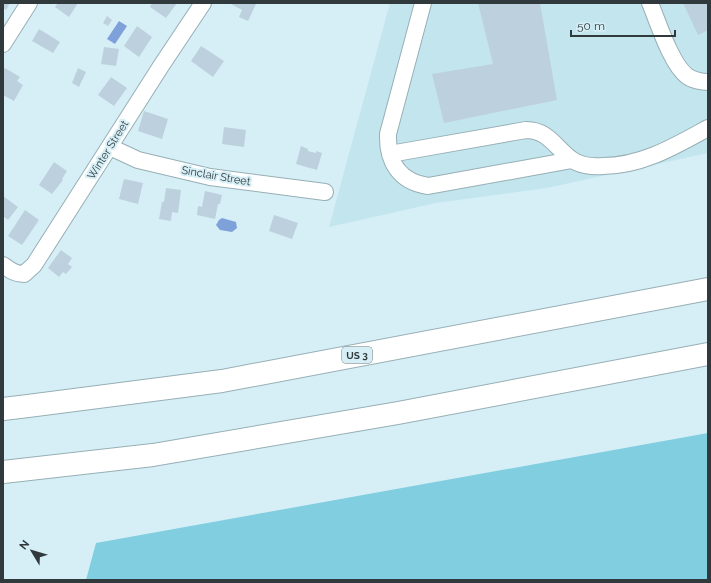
<svg xmlns="http://www.w3.org/2000/svg" width="711" height="583" viewBox="0 0 711 583" font-family="Raleway,sans-serif">
  <style>
    .built { fill: #c3e5ee }
    .green { fill: #81cee0 }
    .water { fill: #7ea1da }
    .building { fill: #bdd0dd }
    .lines { fill: none; stroke-linecap: round; stroke-linejoin: round }
    .minor-casing { stroke: #97afb5; stroke-width: 18 }
    .highway-casing { stroke: #97afb5; stroke-width: 24 }
    .minor { stroke: #fff; stroke-width: 16 }
    .highway { stroke: #fff; stroke-width: 22 }
    .labels { text-anchor: middle; dominant-baseline: central; stroke-width: 4; stroke-linejoin: round; paint-order: stroke }
    .shield { fill: #d6eff6; stroke: #627074; stroke-width: 1 }
    .shield-label { font-size: 10px; font-weight: bold; fill: #303a3d }
    .street-label { font-size: 11px; fill: #303a3d; stroke: #d6eff6 }
  </style>
  <rect width="100%" height="100%" fill="#d6eff6"/>
  <!-- built -->
  <path class="built" d="M390,3H708V153L547,188L436,203L329,227Z"/>
  <!-- green -->
  <path class="green" d="M708,433V580H86L96,543Z"/>
  <!-- water -->
  <path class="water" d="M119,21L127,26L115,44L107,39Z
    M222,218L236,222L237,228L232,232L220,230L216,225L219,220Z"/>
  <!-- building -->
  <path class="building" d="M3,3H10L6,10L3,8Z
    M58,3H78L69,17L55,7Z
    M152,3H177L166,18L150,7Z
    M229,3H254L256,4L248,21L239,17L242,10Z
    M478,3H540L557,100L444,123L432,74L493,64Z
    M683,3H708V30L698,35Z
    M107,16L112,20L108,26L103,23Z
    M137,26L152,37L139,57L124,46Z
    M39,29L60,42L53,53L32,41Z
    M201,46L224,61L213,77L191,61Z
    M104,47L119,49L116,66L101,64Z
    M5,68L20,77L17,81L23,85L14,101L3,95V71Z
    M78,68L86,72L79,87L72,83Z
    M111,77L127,88L114,106L98,95Z
    M144,111L168,119L162,139L138,131Z
    M224,127L246,130L244,147L222,144Z
    M301,146L308,149V151L316,153V151L322,153L317,170L296,164Z
    M54,162L67,171L62,179L63,180L52,194L39,185Z
    M124,179L143,183L138,204L119,199Z
    M166,188L181,190L178,213L172,212L171,221L159,219L162,202H164Z
    M205,191L222,195L220,204H218L215,219L197,215L198,206L202,207Z
    M3,196L18,207L8,220L3,216Z
    M25,210L39,220L22,245L8,236Z
    M274,215L298,223L292,239L269,231Z
    M61,250L72,258L68,264L72,267L66,274L63,272L59,277L48,268Z"/>
  <g class="lines">
    <!-- minor casing -->
    <g class="minor-casing">
      <path id="minor" d="M423,3L388,134C387,161 399,182 428,186L572,160
        M650,3C658,22 671,64 687,76C692,80 702,82 708,82
        M3,44L29,3
        M110,147L138,160L210,177L325,192
        M390,154L526,130C548,130 555,147 571,159C579,165 592,167 603,166C642,166 675,146 708,128
        M3,265C10,270 15,274 24,274L34,265L161,66L203,3"/>
    </g>
    <!-- highway casing -->
    <g class="highway-casing">
      <path id="highway" d="M3,409L28,406L222,381L708,289
        M3,472L153,455L398,413L708,354"/>
    </g>
    <!-- minor -->
    <use href="#minor" class="minor"/>
    <!-- highway -->
    <use href="#highway" class="highway"/>
  </g>
  <g class="labels">
    <!-- shield labels -->
    <rect class="shield" x="342" y="347" width="30" height="16" rx="3"/>
    <g class="shield-label">
      <text x="357" y="355">US 3</text>
    </g>
    <!-- street labels -->
    <g class="street-label">
      <text transform="translate(108 150) rotate(-58)">Winter Street</text>
      <text transform="translate(216 176) rotate(10)">Sinclair Street</text>
    </g>
  </g>
  <!-- border -->
  <rect width="711" height="583" fill="none" stroke="#303a3d" stroke-width="8"/>
  <!-- north arrow -->
  <g transform="translate(32 551) rotate(308)" stroke="#d6eff6" stroke-width="3" paint-order="stroke">
  <path d="M0-3L7 15L0 10L-7 15Z" fill="#303a3d"/>
  <text y="-6" font-size="11" font-weight="bold" text-anchor="middle" fill="#303a3d">N</text>
  </g>
  <!-- scale -->
  <path d="M571 30v6h104v-6" fill="none" stroke="#303a3d" stroke-width="2"/>
  <text x="577" y="30" font-size="12" fill="#303a3d" stroke="#d6eff6" stroke-width="3" paint-order="stroke">50 m</text>
</svg>
